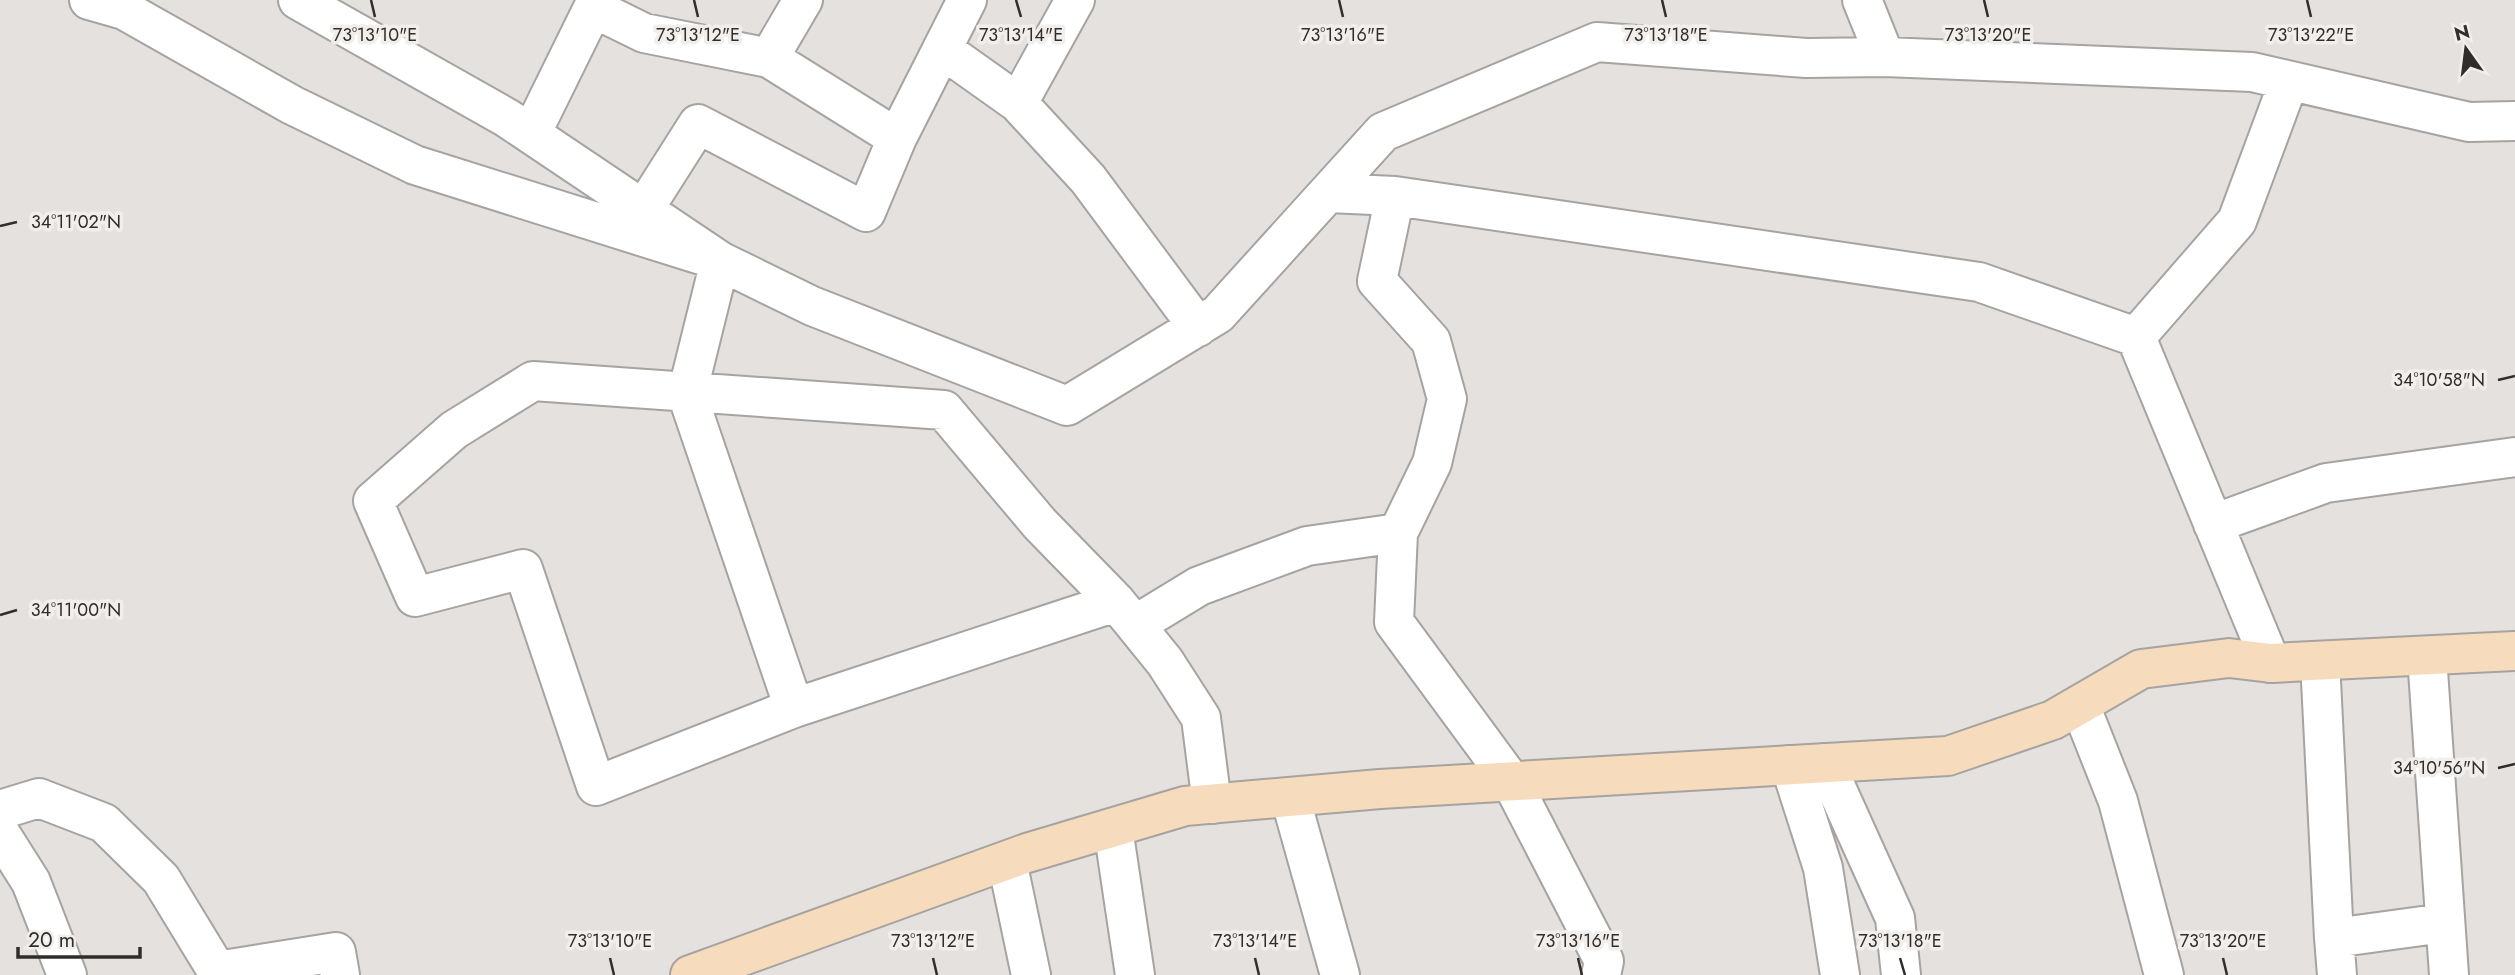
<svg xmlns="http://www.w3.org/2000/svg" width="2515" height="975" viewBox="0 0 2515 975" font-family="Jost,sans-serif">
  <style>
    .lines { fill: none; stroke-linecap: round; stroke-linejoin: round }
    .street-casing { stroke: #a6a3a0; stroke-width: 42 }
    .secondary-casing { stroke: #a6a3a0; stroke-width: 42 }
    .street { stroke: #fff; stroke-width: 38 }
    .secondary { stroke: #f7dbbd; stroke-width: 38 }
    .ticks { fill: none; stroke: #2f2e2d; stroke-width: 2.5 }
    .ticks-label { font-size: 18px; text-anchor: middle; fill: #2f2e2d; stroke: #f2eeeb; stroke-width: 7; stroke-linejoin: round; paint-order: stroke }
  </style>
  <rect width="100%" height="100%" fill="#e4e1de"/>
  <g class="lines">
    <!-- street casing -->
    <g class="street-casing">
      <path id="street" d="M89,0L124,10L292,105L415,165L720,261L687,394L794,708L1116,602
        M298,0L507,118L720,261L812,306L1067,406L1218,314L1383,132L1597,42L1806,58L1885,57L2252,72L2469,122L2515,121
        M1862,0L1885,57
        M942,49L1018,103L1075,0
        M769,58L803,0
        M1018,103L1088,179L1198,327
        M531,134L593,8L644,33L769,58L897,138L967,0
        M1328,193L1395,196L1979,282L2136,337L2271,663
        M1395,196L1377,281L1431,341L1447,399L1432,463L1398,533
        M644,209L698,124L866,212L897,138
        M2136,337L2237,221L2289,81
        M2213,524L2326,483L2515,457
        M1135,625L1165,662L1201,718L1212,804
        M2427,656L2449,975
        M2320,661L2334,938
        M2080,705L2118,801L2164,975
        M794,708L596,786L523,569L415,597L373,501L454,430L533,381L944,410L1040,524L1116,602L1135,625L1199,586L1307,546L1398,533L1394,622L1511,781L1604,961L1601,975
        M1825,763L1895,918L1901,975
        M1790,765L1823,868L1840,975
        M1290,797L1340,975
        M0,810L39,798L104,823L161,879L217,971L336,952L340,975
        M1113,828L1135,975
        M0,833L31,882L67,975
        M1007,861L1031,975
        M2337,975L2334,938L2444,923"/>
    </g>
    <!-- secondary casing -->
    <g class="secondary-casing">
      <path id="secondary" d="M690,975L1027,853L1185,806L1380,789L1948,756L2053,720L2141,669L2229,658L2271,663L2515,651"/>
    </g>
    <!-- street -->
    <use href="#street" class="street"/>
    <!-- secondary -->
    <use href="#secondary" class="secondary"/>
  </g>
  <!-- ticks -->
  <path class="ticks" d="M371,0L375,17M694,0L698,17M1016,0L1021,17M1339,0L1343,17M1662,0L1666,17M1984,0L1988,17M2307,0L2311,17M0,226L17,222M2498,380L2515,376M0,615L17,610M2498,768L2515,764M610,958L614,975M933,958L937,975M1255,958L1259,975M1578,958L1582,975M1900,958L1905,975M2223,958L2227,975"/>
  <g class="ticks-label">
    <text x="375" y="41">73°13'10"E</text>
    <text x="698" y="41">73°13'12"E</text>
    <text x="1021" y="41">73°13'14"E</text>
    <text x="1343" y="41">73°13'16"E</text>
    <text x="1666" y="41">73°13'18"E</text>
    <text x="1988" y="41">73°13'20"E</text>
    <text x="2311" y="41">73°13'22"E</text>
    <text x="76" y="228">34°11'02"N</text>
    <text x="2439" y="386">34°10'58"N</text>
    <text x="76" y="616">34°11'00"N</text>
    <text x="2439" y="774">34°10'56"N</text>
    <text x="610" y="947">73°13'10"E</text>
    <text x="933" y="947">73°13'12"E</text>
    <text x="1255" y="947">73°13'14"E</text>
    <text x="1578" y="947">73°13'16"E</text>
    <text x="1900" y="947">73°13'18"E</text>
    <text x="2223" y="947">73°13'20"E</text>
  </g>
  <!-- north arrow -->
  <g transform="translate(2466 49) rotate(346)" stroke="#f2eeeb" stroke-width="5" paint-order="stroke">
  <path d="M0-5L12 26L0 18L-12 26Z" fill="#2f2e2d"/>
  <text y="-10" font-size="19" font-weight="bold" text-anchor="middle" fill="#2f2e2d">N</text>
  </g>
  <!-- scale -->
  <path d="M18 947v10h122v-10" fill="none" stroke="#2f2e2d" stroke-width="3.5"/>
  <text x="28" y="947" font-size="21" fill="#2f2e2d" stroke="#f2eeeb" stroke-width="5" paint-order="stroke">20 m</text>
</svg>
